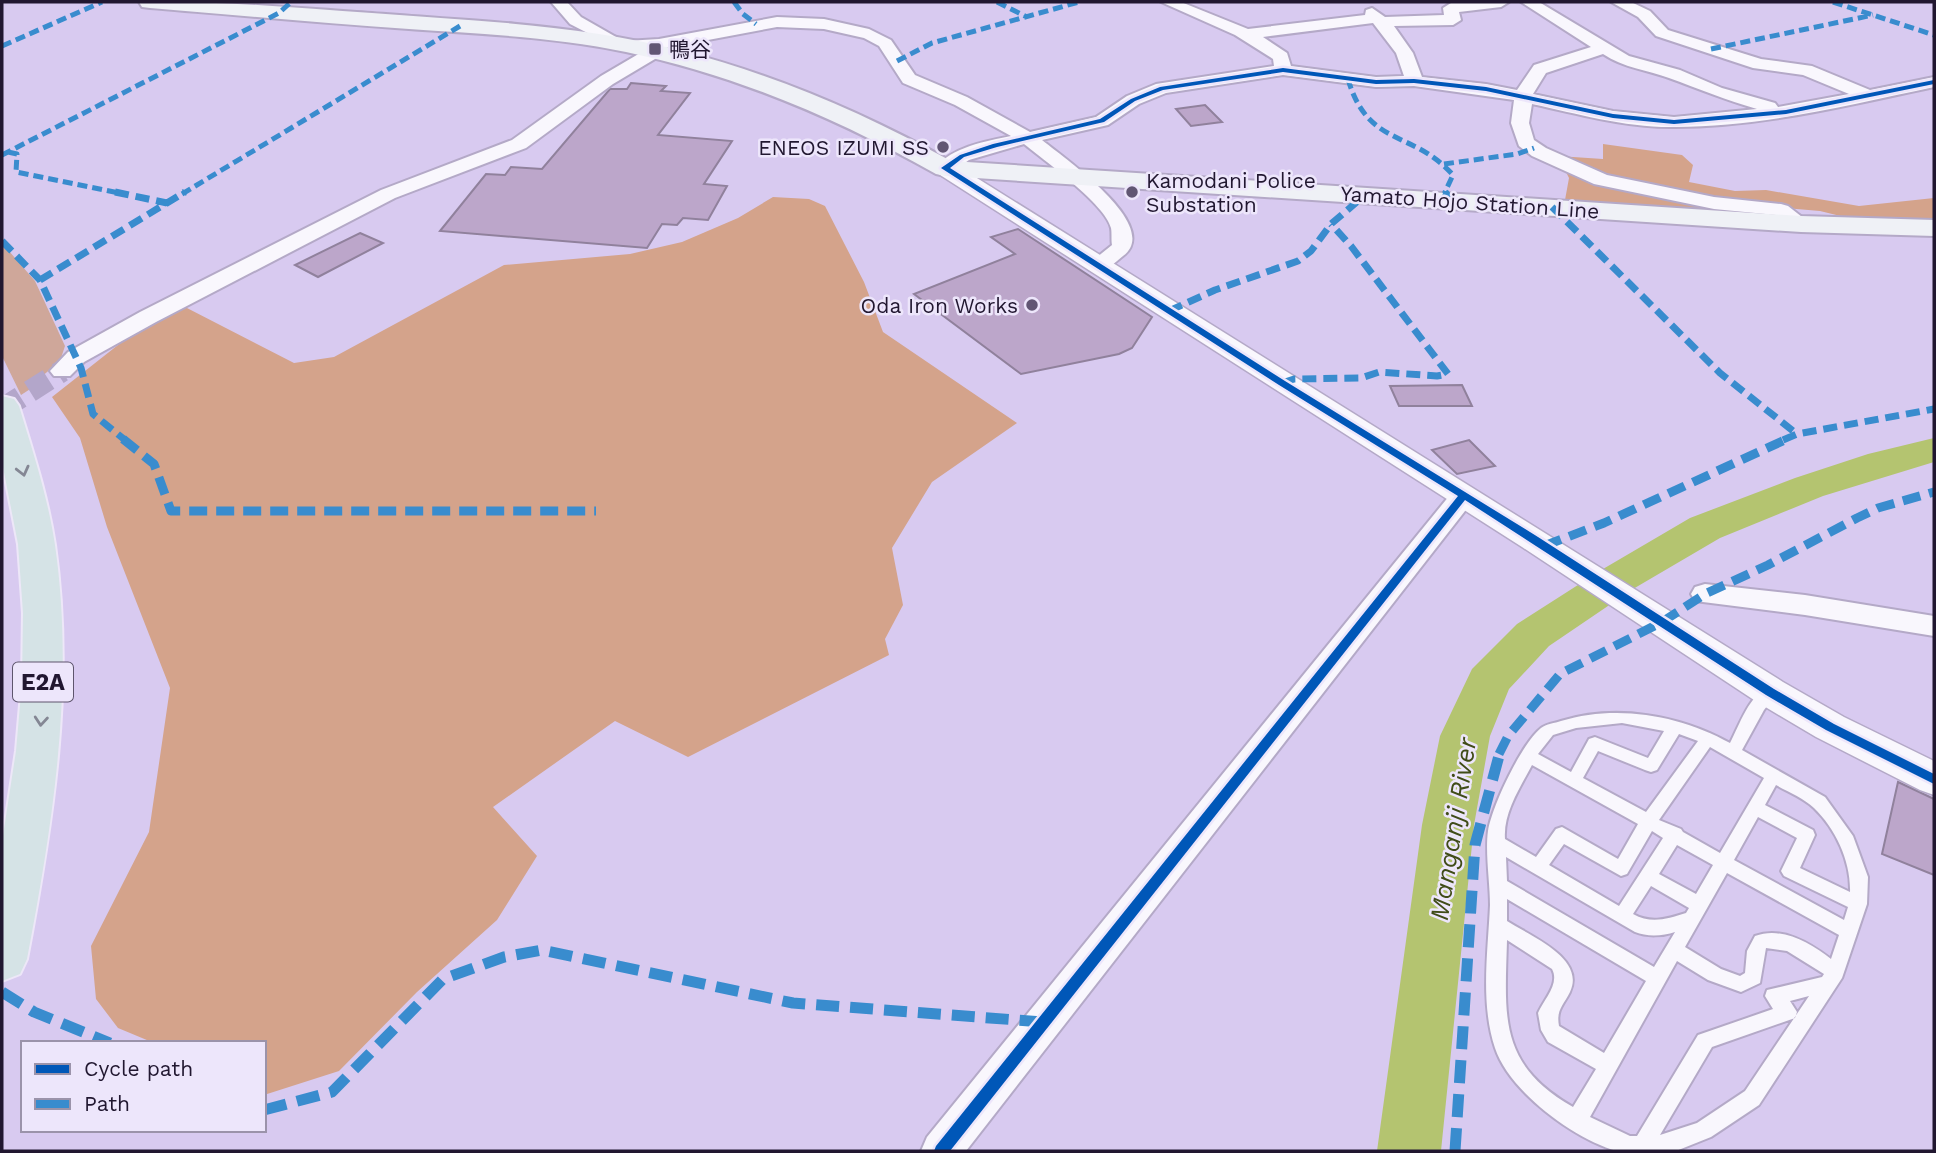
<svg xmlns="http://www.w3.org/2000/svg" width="1936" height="1153" viewBox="0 0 1936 1153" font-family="'Work Sans','Noto Sans JP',sans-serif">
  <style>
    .green { fill: #cfa79a }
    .forest { fill: #d4a38b }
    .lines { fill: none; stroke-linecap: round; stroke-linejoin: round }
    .river { fill: #b4c470; fill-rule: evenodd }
    .building { fill: #bca6ca; stroke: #90819c; stroke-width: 2 }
    .minor-tunnel { stroke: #b3a6ca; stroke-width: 22; stroke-dasharray: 22 11; stroke-linecap: butt }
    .service-casing { stroke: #b4a9c7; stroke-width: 4 }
    .minor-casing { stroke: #b4a9c7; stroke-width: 4 }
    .tertiary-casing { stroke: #b4a9c7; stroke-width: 3 }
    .secondary-casing { stroke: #b4a9c7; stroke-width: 4 }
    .motorway-casing { stroke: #ede7f8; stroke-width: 4 }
    .service { fill: #f9f7fd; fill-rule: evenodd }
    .minor { fill: #f9f7fd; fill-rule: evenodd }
    .tertiary { fill: #f9f7fd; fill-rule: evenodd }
    .secondary { fill: #eff1f6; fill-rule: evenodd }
    .motorway { fill: #d5e3e6; fill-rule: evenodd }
    .quiet-far3 { stroke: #398cce; stroke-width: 5; stroke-dasharray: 10 5; stroke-linecap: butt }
    .quiet-far2 { stroke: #398cce; stroke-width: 7; stroke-dasharray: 14 7; stroke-linecap: butt }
    .quiet-far1 { stroke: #398cce; stroke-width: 9; stroke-dasharray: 18 9; stroke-linecap: butt }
    .quiet { stroke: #398cce; stroke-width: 11; stroke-dasharray: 23 11; stroke-linecap: butt }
    .cycleway-casing { stroke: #ede6fb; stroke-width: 5 }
    .cycleway { fill: #0057b8; fill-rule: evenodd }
    .oneway { stroke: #848794 }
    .poi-dot { fill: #615673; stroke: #ede6fb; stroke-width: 2.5 }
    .labels { text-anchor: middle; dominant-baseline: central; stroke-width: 5; stroke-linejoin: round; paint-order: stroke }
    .far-poi-label { font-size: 21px; fill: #211730; stroke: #ede6fb; text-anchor: start }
    .far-street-label { font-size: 21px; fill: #211730; stroke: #ede6fb }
    .shield { fill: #ede6fb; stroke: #5e556d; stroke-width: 2 }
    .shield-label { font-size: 23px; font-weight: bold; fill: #211730 }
    .water-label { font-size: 26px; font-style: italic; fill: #404c18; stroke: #ede6fb }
  </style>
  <rect width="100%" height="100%" fill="#d8caf0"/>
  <!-- green -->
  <path class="green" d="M2,243L35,281L65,346L60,361L40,378L41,382L21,395L2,356Z"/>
  <!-- forest -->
  <path class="forest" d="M1603,144L1682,155L1693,165L1689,182L1735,191L1766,190L1859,206L1934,198V225H1877L1820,211L1785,208L1731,212L1573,205L1565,200L1569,178L1558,156L1603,159Z
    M773,197L809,199L825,206L864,282L883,332L1017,423L932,482L892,548L903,605L885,639L889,655L688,757L615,721L493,807L537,856L497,920L417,992L339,1071L264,1095V1043H154L118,1028L96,999L91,946L149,832L170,688L107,527L80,438L52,397L137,330L185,307L294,363L334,357L504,265L630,254L682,242L738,218Z"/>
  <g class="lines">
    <!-- river -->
    <path class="river" d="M1934,438V462L1823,496L1720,538L1633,589L1549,646L1509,689L1490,736L1474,825L1441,1151H1377L1422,825L1440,736L1472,669L1517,624L1603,569L1690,518L1795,478L1868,454Z"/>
  </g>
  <!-- building -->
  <path class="building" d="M631,83L666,86L661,91L690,93L658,135L732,141L704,184L727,186L708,220L683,218L677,225L662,224L647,248L440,231L486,174L505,175L511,167L542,169L610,89H627Z
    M1205,105L1222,122L1191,126L1176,109Z
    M1018,229L1152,317L1132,348L1119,354L1021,374L914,294L1015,254L991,237Z
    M360,233L383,243L318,277L295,265Z
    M1462,385L1472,406H1399L1390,386Z
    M1469,440L1495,466L1457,474L1432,450Z
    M1898,782L1934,799V875L1882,854Z"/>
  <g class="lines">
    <!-- minor-tunnel -->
    <path class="minor-tunnel" d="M2,409L62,371"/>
    <!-- service casing -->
    <g class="service-casing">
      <path id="service" d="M1770,686L1775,688L1778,692L1764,710L1742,750L1825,797L1853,836L1868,877L1867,904L1842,978L1759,1105L1711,1137L1676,1151C1658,1151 1634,1153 1617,1151C1574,1139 1509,1091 1495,1048C1480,1003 1488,951 1490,905C1490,882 1485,853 1488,831C1492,806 1522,743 1541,728C1546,724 1555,723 1561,721C1616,704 1680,715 1730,743C1739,726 1750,693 1770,686ZM1622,723L1664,731L1648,758L1595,737L1589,739L1571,772L1538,754L1553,735L1576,728ZM1679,734L1698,741L1646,812L1583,778L1598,751L1645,770L1651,772L1657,770ZM1710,747L1764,778L1720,853L1683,832L1681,829L1659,820ZM1532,765L1638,824L1618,859L1562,827L1556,829L1536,857L1505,839C1503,813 1520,788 1532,765ZM1776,785C1788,792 1804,798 1814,808C1836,829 1851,862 1850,892L1800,868L1815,835L1813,830L1765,805ZM1758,817L1797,838L1781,871L1784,876L1848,907L1844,920L1734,860ZM1652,831L1663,838L1619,906L1549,865L1564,844L1621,876L1627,874ZM1677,845L1713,865L1696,894L1659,874ZM1506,857L1635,932C1647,937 1663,936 1675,932L1654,967L1507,881ZM1727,873L1839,935L1831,959C1810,943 1782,926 1755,936L1747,951L1745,973L1740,976L1721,969L1685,947ZM1651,886L1689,908L1686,913C1667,919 1651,924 1633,914ZM1507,899L1646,981L1604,1053L1559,1026C1556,1010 1563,1006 1570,992C1586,958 1530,936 1507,921ZM1507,940L1552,969C1560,984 1544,999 1538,1013L1541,1030L1548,1042L1596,1069L1573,1107C1498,1064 1505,1017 1507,940ZM1766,948L1787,951L1824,974L1822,977L1767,990L1765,996L1773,1009L1698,1035L1637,1136H1630L1590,1117L1677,961L1708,980L1741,992L1760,983ZM1809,996L1745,1091L1697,1123L1660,1135L1712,1047L1795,1018L1797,1012L1790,1001Z"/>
    </g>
    <!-- minor casing -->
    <g class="minor-casing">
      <path id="minor" d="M551,2H567L581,17L623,41L618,46H606L605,42L570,24Z
        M1161,2H1181L1248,29L1365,15L1366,10L1372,8L1385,17L1444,15L1443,8L1451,3L1509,2L1501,7L1459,12L1461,20L1453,25L1394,26L1413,53L1422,77L1486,84L1517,90L1534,65L1591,47L1521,2H1539L1629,56L1680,70L1722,88L1775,103L1778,107L1849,94L1803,75L1753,68L1656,36L1638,17L1611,2H1631L1650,11L1668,30L1761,59L1812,66L1870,90L1934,77V87C1849,105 1762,127 1675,127C1627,128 1578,114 1532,104L1529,123L1534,140L1546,148L1607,175L1714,197L1781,204L1788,206L1811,224L1808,228L1801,230L1776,215L1714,209L1594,184L1532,156L1519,146L1511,123L1514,100L1414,86L1376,87L1283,75L1166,93L1139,104L1108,125L1042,140C1064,158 1163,226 1123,256C1112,265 1104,274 1090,270L1086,266L1112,245C1111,240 1112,233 1111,228C1106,205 1044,160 1024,144L969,160L952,172H938L935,168C952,147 986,141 1011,136L955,105L903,83L879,46L864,38L824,29L777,27L660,49L662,52L660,56L613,84L526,148L395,198L156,322L84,362L70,376H54L50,371L68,352L140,312L381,190L512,140L601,76L647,49L626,47L624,44L626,41L659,39L777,17L824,19L869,29L891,40L915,75L967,97L1030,132L1096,117L1127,96L1156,84L1274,66L1273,59L1235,35ZM1373,23L1396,53L1404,76L1376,77L1291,66L1287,53L1263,37ZM1603,54C1624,68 1647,70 1669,78C1699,89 1726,100 1757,109L1674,117L1613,111L1533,94L1546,73Z
        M1463,488L1472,490L1476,496L1472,502L966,1151H921L927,1137L1454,490Z
        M1705,584L1805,595L1934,616V636L1805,615L1695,601L1691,594L1695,587Z"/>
    </g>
    <!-- tertiary casing -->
    <g class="tertiary-casing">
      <path id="tertiary" d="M945,161L953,163L1783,682L1844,717L1934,761V795L1920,790L1816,737L1757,702L1522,547L937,173L933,168L937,163Z"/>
    </g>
    <!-- secondary casing -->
    <g class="secondary-casing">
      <path id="secondary" d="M139,2C217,0 295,8 372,13C447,19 524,22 599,34C723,53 841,100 951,161L1801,216L1934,220V236L1801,232L945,176L936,174C838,119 736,75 626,52C555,37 481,34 409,29C323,23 236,15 150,8L142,7Z"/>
    </g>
    <!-- motorway casing -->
    <g class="motorway-casing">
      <path id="motorway" d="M2,396L14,399L19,406C33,452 48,498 55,545C75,684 53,822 27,959L20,974L2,981V842L16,751L22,682L23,613L18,544L2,462Z"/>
    </g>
    <!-- service -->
    <use href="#service" class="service"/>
    <!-- minor -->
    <use href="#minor" class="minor"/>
    <!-- tertiary -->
    <use href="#tertiary" class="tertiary"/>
    <!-- secondary -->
    <use href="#secondary" class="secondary"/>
    <!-- motorway -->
    <use href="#motorway" class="motorway"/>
    <!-- quiet-far3 -->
    <path class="quiet-far3" d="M734,2L743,14L756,24
      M997,2L1027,17
      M1833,2L1934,35
      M2,46L102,2
      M1711,49L1873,15
      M897,61L932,43L1079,2
      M1348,79C1368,148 1412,129 1453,175L1445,192L1447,194
      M8,152L17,154L16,172L124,194
      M2,155L279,13L291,2
      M1444,164L1517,154L1534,148
      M182,194L460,26"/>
    <!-- quiet-far2 -->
    <path class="quiet-far2" d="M115,192L167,203
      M1445,192L1452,201
      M1552,207L1720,373L1797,434
      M2,241L40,280L81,368L93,414L125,440
      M40,280L185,192
      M1169,311L1215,290L1298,261L1311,251L1331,224L1365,195
      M1282,383L1294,379L1361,378L1379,372L1437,376L1448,374L1351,246L1331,224
      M1783,440L1797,434L1934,409"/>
    <!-- quiet-far1 -->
    <path class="quiet-far1" d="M123,439L154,464L171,511H596
      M1544,546L1604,523L1787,439
      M1499,754L1508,736L1560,674L1662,622L1705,594L1768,565L1857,518L1878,508L1934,492"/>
    <!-- quiet -->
    <path class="quiet" d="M2,992L34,1012L110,1043
      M264,1110L332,1092L443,979L504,957L542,950L793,1003L1043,1022
      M1455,1151L1475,845L1500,752"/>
    <!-- cycleway casing -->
    <g class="cycleway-casing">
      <path id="cycleway" d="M1283,68L1376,80L1414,79L1486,87L1613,114L1674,120L1786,110L1934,80V84L1786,114L1674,124L1613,118L1486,91L1414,83L1376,84L1283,72L1163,90L1135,101L1104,122L997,147L964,157L950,168L1285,381L1538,537L1774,689L1834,724L1934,774V784L1826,730L1766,695L1465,500L950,1151H934L936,1146L1458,496L1279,385L941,168L960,155L993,144L1100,119L1131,99L1160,87Z"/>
    </g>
    <!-- cycleway -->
    <use href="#cycleway" class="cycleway"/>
  </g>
  <!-- one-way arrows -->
  <defs><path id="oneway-chevron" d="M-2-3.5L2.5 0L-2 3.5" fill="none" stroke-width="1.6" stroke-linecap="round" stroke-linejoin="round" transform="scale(1.75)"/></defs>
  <g class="oneway">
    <use href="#oneway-chevron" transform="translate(23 471) rotate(76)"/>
    <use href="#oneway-chevron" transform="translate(41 721) rotate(95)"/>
  </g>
  <!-- markers -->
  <g class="poi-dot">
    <rect x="648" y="42" width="14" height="14" rx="3.5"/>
    <circle cx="943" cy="147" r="7"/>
    <circle cx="1132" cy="192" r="7"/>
    <circle cx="1032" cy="305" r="7"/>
  </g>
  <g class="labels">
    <!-- far-poi labels -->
    <g class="far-poi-label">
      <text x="669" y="49">鴨谷</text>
      <text x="929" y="147" text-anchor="end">ENEOS IZUMI SS</text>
      <text x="1146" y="180">Kamodani Police<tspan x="1146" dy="24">Substation</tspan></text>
      <text x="1018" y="305" text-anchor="end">Oda Iron Works</text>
    </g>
    <!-- far-street labels -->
    <g class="far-street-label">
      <text transform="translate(1470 202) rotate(4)">Yamato Hojo Station Line</text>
    </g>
    <!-- shield labels -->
    <rect class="shield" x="13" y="662.5" width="60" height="39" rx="5"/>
    <g class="shield-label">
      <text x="43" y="682">E2A</text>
    </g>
    <!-- water labels -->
    <g class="water-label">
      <text transform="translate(1453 829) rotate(-81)">Manganji River</text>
    </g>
  </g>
  <!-- border -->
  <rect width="1936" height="1153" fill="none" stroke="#211730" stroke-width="7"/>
  <!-- legend -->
  <rect x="21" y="1041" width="245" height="91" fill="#ede6fb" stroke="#9b93aa" stroke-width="2"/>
  <rect x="35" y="1064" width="35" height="10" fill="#0057b8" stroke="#9b93aa" stroke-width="2"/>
  <text x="84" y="1076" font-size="21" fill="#211730">Cycle path</text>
  <rect x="35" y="1099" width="35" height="10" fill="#398cce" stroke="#9b93aa" stroke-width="2"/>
  <text x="84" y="1111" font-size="21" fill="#211730">Path</text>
</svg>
